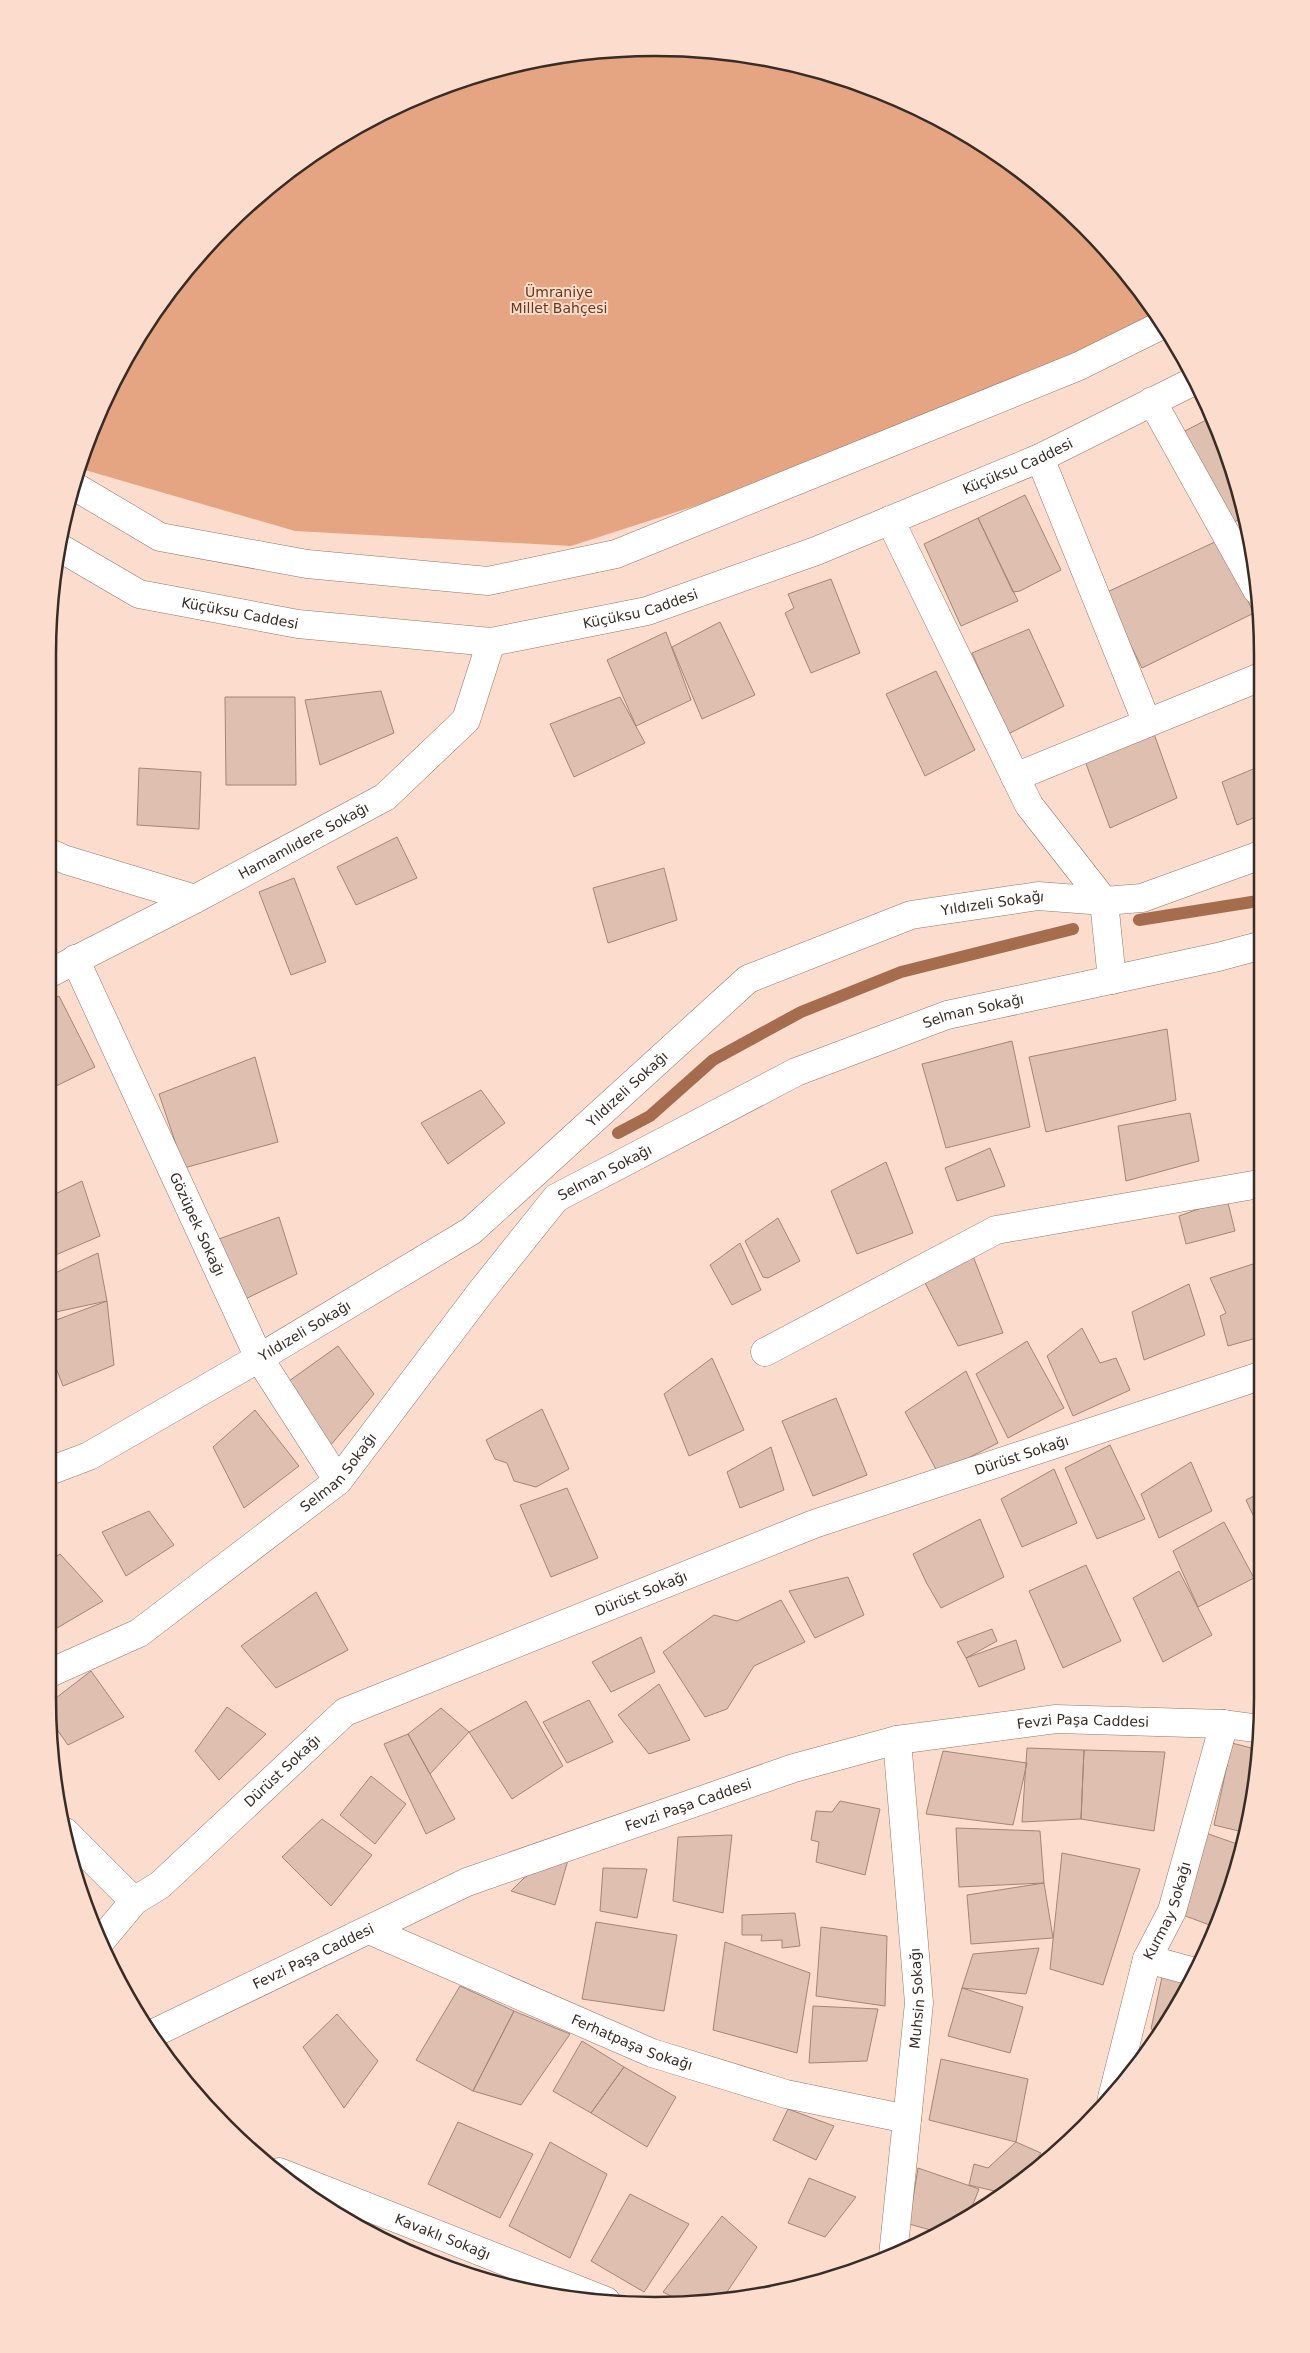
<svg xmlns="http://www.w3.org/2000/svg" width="1310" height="2353" viewBox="0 0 1310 2353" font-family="'DejaVu Sans',sans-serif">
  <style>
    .green { fill: #e6a582 }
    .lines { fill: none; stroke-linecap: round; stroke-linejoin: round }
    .stream { stroke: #a56c4e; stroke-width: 12 }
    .building { fill: #debfb0; stroke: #a28677 }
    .street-casing { stroke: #937769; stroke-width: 29 }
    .primary-casing { stroke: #937769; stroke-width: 29 }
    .street { stroke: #fff; stroke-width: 28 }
    .primary { stroke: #fff; stroke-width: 28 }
    .labels { text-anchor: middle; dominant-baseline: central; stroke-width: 4; stroke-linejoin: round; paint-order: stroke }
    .park-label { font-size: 14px; fill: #683618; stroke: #fcddcd }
    .street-label { font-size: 14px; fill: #382c26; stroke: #fcddcd }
    .rim { fill: none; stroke: #382c26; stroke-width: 2.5 }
  </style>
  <rect width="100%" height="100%" fill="#fcddcd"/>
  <!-- green -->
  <path class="green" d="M616,49L735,53L851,80L959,129L1084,225L1158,315L1097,347L819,466L571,546L295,531L78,468L80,460L129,351L198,254L285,173L387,110L498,68Z"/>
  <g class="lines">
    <!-- stream -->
    <path class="stream" d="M1139,920L1258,901
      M618,1133L650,1116L713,1060L801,1012L901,972L1073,929"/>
  </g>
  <!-- building -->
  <path class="building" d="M1210,418L1230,459L1244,517L1230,524L1181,433Z
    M1025,495L1061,570L1020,591L1013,592L978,518Z
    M978,518L1018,601L961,626L924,544Z
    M1217,541L1254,613L1142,668L1105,593Z
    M831,579L860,653L811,673L785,613L794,608L788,594Z
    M720,622L755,695L702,719L672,647Z
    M1029,629L1064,706L1008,734L972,653Z
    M666,632L691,700L636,726L607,660Z
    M936,671L975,750L925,776L886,694Z
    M381,691L394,733L320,765L305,700Z
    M225,697H295L296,785H226Z
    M620,697L645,743L574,777L550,724Z
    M1153,731L1177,798L1110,828L1082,753Z
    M1258,767V816L1237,825L1222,782Z
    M139,768L201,772L199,829L137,825Z
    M397,837L417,878L356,905L337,867Z
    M664,868L677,920L608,943L593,888Z
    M294,878L326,962L291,975L259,892Z
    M59,996L95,1067L50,1089V1000Z
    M1167,1029L1176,1100L1046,1132L1029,1057Z
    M1012,1041L1030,1127L946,1148L922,1064Z
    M255,1057L278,1142L184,1168L159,1094Z
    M481,1090L505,1123L448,1164L421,1123Z
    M1190,1113L1199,1161L1126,1181L1118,1126Z
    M990,1148L1005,1186L957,1201L945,1168Z
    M886,1162L913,1233L857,1254L831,1191Z
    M82,1181L100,1236L51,1257V1196Z
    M1227,1199L1235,1231L1186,1244L1179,1216Z
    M279,1217L297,1274L237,1303L208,1243Z
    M778,1218L800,1261L768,1278L763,1277L745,1241Z
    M740,1243L761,1290L732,1305L710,1265Z
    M971,1251L1003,1333L958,1346L923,1279Z
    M98,1253L107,1301L51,1313V1275Z
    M1259,1262L1260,1337L1228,1346L1220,1316L1226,1313L1210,1278Z
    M1189,1284L1205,1335L1144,1360L1132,1312Z
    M107,1301L114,1365L63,1386L51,1355V1322Z
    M1082,1328L1100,1363L1116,1358L1130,1390L1073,1416L1047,1356Z
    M1027,1341L1064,1408L1008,1438L976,1374Z
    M338,1346L374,1394L329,1447L289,1381Z
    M712,1358L744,1430L689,1456L664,1394Z
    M966,1371L998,1443L938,1473L905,1412Z
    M836,1398L867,1475L813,1496L782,1421Z
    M542,1409L569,1469L536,1487L514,1481L507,1463L495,1459L486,1440Z
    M255,1410L299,1466L244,1508L213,1447Z
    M1110,1445L1145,1519L1097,1539L1065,1468Z
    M771,1447L784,1490L740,1508L727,1472Z
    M1191,1462L1212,1511L1159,1538L1141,1494Z
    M1054,1469L1077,1523L1022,1547L1001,1499Z
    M567,1488L598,1558L551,1577L520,1505Z
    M1260,1493L1261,1532L1246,1500Z
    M149,1511L174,1545L126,1576L102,1532Z
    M980,1519L1004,1577L941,1608L926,1582L913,1554Z
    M1224,1522L1254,1578L1198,1607L1173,1551Z
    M60,1554L103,1601L52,1631V1559Z
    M1086,1565L1121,1641L1063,1668L1029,1591Z
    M1179,1571L1212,1635L1163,1662L1133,1598Z
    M848,1577L864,1615L815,1638L789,1591Z
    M316,1592L348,1650L276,1688L241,1646Z
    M781,1600L805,1642L754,1666L727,1709L705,1717L663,1652L714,1615L737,1621Z
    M992,1629L997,1641L966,1658L957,1642Z
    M641,1637L655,1672L611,1692L592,1662Z
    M1016,1640L1025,1669L979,1687L966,1658Z
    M91,1671L124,1717L68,1745L53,1724L52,1701Z
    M659,1684L690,1740L649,1754L618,1715Z
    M589,1700L613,1742L567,1763L543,1722Z
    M526,1701L563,1766L512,1799L469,1732Z
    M227,1707L266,1734L219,1780L195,1751Z
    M441,1708L469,1732L430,1774L408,1734Z
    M408,1734L455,1819L426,1834L384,1744Z
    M1232,1743L1259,1750L1243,1832L1214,1825Z
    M1027,1748L1084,1750L1081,1819L1022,1822Z
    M1084,1750L1165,1752L1154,1831L1081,1819Z
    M943,1751L1027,1763L1013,1825L926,1814Z
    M371,1776L406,1804L375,1844L340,1815Z
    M840,1801L880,1809L865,1875L816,1862L819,1842L811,1840L816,1811L832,1812Z
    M322,1819L372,1855L331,1906L282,1857Z
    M956,1828L1040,1831L1044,1883L959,1887Z
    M1200,1831L1240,1845L1230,1893L1215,1927L1172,1911Z
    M732,1835L723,1913L673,1901L678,1837Z
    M572,1846L555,1905L511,1891L524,1878Z
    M1062,1853L1140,1869L1103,1985L1050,1969Z
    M603,1868L647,1869L637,1918L600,1911Z
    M1044,1883L1053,1938L971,1944L967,1895Z
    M795,1913L800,1946L782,1948V1940L761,1941L762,1935H742V1915Z
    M596,1922L677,1935L664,2011L582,1999Z
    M821,1927L887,1936L885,2006L816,1996Z
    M725,1942L810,1973L797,2053L713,2030Z
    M1039,1948L1026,1994L962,1988L973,1954Z
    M1162,1977L1190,1983L1181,2002L1160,2032L1151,2029Z
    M460,1986L514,2011L473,2091L416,2060Z
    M962,1988L1023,2007L1010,2053L948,2036Z
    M813,2006L878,2009L867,2061L809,2063Z
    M514,2011L570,2034L521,2105L473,2091Z
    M337,2014L378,2061L344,2108L303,2047Z
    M582,2041L624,2067L591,2113L553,2091Z
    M941,2059L1028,2079L1016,2142L929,2120Z
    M624,2067L676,2097L647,2147L591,2113Z
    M788,2109L834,2126L816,2160L773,2140Z
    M458,2122L533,2154L500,2218L428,2184Z
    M550,2142L607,2174L570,2258L509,2226Z
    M1016,2142L1041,2153L1024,2177L1003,2193L969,2185L974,2164L988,2168Z
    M918,2168L979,2189L968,2217L941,2233L909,2224Z
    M809,2178L856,2197L825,2237L788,2223Z
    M630,2194L689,2224L644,2292L591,2261Z
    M722,2216L757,2247L721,2301L686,2304L663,2292Z"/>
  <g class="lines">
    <!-- street casing -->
    <g class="street-casing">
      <g id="street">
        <path d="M1152,401L1257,590"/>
        <path d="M1040,458L1147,723"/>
        <path d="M890,520L1029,805L1104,901L1112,980"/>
        <path d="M1015,777L1258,678"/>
        <path d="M50,853L66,860L195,899"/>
        <path id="s1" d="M75,959L259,1358L338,1481"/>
        <path id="s2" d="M50,973L195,899L385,797L466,720L491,642"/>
        <path d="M765,1352L996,1230L1259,1184"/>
        <path id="s3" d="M52,1470L89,1456L259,1358L471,1231L748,979L911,915L1038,896L1104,901L1142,898L1258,856"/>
        <path id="s4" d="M52,1672L139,1633L338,1481L480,1293L556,1198L796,1072L947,1015L1218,957L1259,946"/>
        <path d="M65,1832L134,1901"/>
        <path id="s5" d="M369,1930L652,2053L786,2094L907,2119"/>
        <path id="s6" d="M100,1942L134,1901L160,1885L345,1712L814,1524L1260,1376"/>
        <path d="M1147,1959L1195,1972"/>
        <path id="s7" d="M152,2034L467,1882L794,1768L897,1740L1056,1719L1224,1724L1261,1729"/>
        <path id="s8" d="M1112,2098L1147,1959L1172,1911L1224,1724"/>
        <path id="s9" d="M279,2172L606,2301"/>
        <path id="s10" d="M893,2256L919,2003L897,1740"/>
      </g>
    </g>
    <!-- primary casing -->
    <g class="primary-casing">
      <g id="primary">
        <path d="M74,486L160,537L307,564L488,581L616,554L1079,366L1164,324"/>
        <path id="s11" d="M62,549L139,594L298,624L491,642L647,611L816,551L1040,458L1192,382"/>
      </g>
    </g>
    <!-- street -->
    <use href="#street" class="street"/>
    <!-- primary -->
    <use href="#primary" class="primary"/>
  </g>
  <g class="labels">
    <!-- park labels -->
    <g class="park-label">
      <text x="559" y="292">Ümraniye<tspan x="559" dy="16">Millet Bahçesi</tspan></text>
    </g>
    <!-- street labels -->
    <g class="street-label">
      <text stroke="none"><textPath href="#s11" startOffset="1002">Küçüksu Caddesi</textPath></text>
      <text stroke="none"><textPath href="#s11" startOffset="598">Küçüksu Caddesi</textPath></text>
      <text stroke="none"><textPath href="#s11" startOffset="192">Küçüksu Caddesi</textPath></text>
      <text stroke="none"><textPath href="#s2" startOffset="286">Hamamlıdere Sokağı</textPath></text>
      <text stroke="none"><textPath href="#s3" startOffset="1115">Yıldızeli Sokağı</textPath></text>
      <text stroke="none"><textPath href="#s4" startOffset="1162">Selman Sokağı</textPath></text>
      <text stroke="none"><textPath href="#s3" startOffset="694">Yıldızeli Sokağı</textPath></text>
      <text stroke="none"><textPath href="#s4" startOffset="758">Selman Sokağı</textPath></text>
      <text stroke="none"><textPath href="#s1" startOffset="292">Gözüpek Sokağı</textPath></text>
      <text stroke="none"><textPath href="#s3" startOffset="289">Yıldızeli Sokağı</textPath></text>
      <text stroke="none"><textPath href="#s6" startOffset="1061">Dürüst Sokağı</textPath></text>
      <text stroke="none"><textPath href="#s4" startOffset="352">Selman Sokağı</textPath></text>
      <text stroke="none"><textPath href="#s6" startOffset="656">Dürüst Sokağı</textPath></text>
      <text stroke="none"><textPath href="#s7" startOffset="990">Fevzi Paşa Caddesi</textPath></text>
      <text stroke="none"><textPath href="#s6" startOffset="251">Dürüst Sokağı</textPath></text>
      <text stroke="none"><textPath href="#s7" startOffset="584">Fevzi Paşa Caddesi</textPath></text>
      <text stroke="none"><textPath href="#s8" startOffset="196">Kurmay Sokağı</textPath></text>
      <text stroke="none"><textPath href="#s7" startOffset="179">Fevzi Paşa Caddesi</textPath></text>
      <text stroke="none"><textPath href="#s10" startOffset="259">Muhsin Sokağı</textPath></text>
      <text stroke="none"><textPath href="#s5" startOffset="286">Ferhatpaşa Sokağı</textPath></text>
      <text stroke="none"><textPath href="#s9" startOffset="176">Kavaklı Sokağı</textPath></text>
    </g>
  </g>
  <!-- crop -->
  <path d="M0 0H1310V2353H0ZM655 56H655A599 599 0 0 1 1254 655V1698A599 599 0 0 1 655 2297H655A599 599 0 0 1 56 1698V655A599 599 0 0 1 655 56Z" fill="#fcddcd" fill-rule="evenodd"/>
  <path class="rim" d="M655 56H655A599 599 0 0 1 1254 655V1698A599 599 0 0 1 655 2297H655A599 599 0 0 1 56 1698V655A599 599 0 0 1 655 56Z"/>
</svg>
